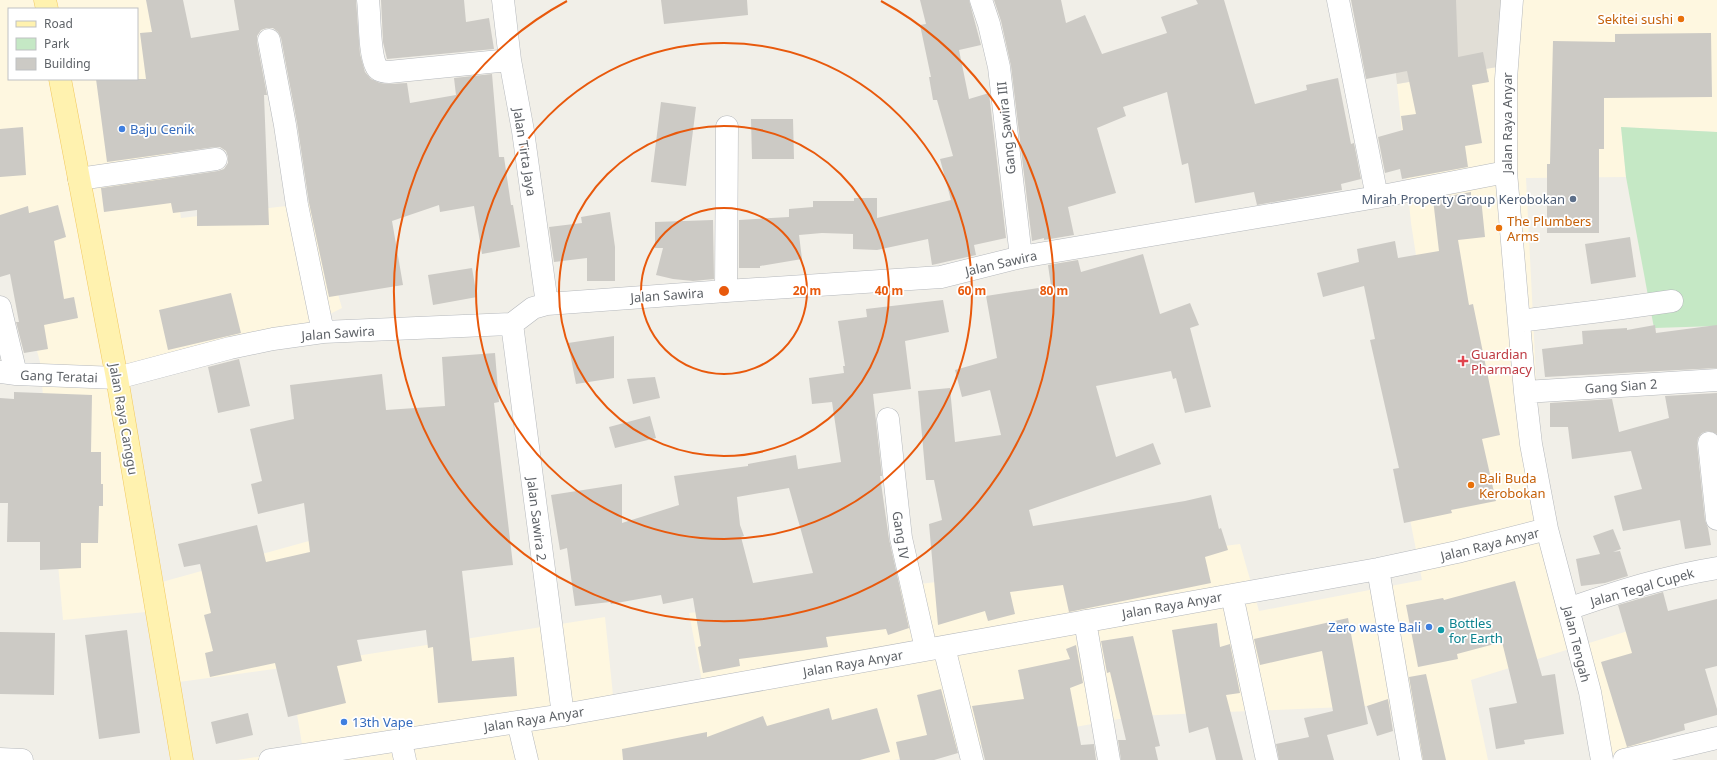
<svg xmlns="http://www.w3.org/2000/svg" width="1717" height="760" viewBox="0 0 1717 760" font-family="'Noto Sans',sans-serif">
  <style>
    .commercial { fill: #fef7e0; fill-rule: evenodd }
    .education { fill: #e1ded6 }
    .green { fill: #c5e8c5 }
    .building { fill: #cccac5; fill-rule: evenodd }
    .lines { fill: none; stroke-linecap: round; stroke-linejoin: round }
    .minor-casing { stroke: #b5b8bc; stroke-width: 23 }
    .major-casing { stroke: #f2c960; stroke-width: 23 }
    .minor { stroke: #fff; stroke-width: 22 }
    .major { stroke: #fff2af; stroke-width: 22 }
    .ring { fill: none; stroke: #e8590c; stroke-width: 2 }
    .food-dot { fill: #e8710a; stroke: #fff; stroke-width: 1.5 }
    .shop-dot { fill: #3f7fe0; stroke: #fff; stroke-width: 1.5 }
    .service-dot { fill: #5c6f8a; stroke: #fff; stroke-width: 1.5 }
    .health-dot { fill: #e0444e; stroke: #fff; stroke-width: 1.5 }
    .culture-dot { fill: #0f9aa8; stroke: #fff; stroke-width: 1.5 }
    .labels { text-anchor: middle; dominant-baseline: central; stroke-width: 3.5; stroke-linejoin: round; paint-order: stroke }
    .food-label { font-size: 13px; fill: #c56008; stroke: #fff; text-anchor: start }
    .street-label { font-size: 13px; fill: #5f6368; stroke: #fff }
    .shop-label { font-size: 13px; fill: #366cbe; stroke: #fff; text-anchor: start }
    .service-label { font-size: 13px; fill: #4e5e75; stroke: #fff; text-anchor: end }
    .health-label { font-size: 13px; fill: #be3a42; stroke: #fff; text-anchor: start }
    .culture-label { font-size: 13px; fill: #0d838f; stroke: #fff; text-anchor: start }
    .centre { fill: #e8590c; stroke: #fff; stroke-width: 2 }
    .ring-label { font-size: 12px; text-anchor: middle; font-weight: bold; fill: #e8590c; stroke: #fff; stroke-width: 3.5; stroke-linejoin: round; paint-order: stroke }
  </style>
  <rect width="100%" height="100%" fill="#f1efe8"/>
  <!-- commercial -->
  <path class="commercial" d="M0,0H152L181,218L312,203L342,308L284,337L125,374L162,582L327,536L356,656L605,617L614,705L704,692L689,613L1240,544L1259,611L1422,580L1402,479L1449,468L1411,223L1397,84L1503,66L1502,0H1717V132L1621,127L1626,177L1526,178L1545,556L1576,647L1657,622L1630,667L1656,760H1601L1576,647L1471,680L1488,760H1401L1389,705L1136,716L894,760H237L303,750L289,667L179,682L167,610L63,620L40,362L0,217ZM9,9H137V79H9Z"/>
  <!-- education -->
  <path class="education" d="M1388,0H1502L1503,66L1397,84Z"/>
  <!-- green -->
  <path class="green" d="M1621,127L1717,132V326L1654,328L1626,177Z"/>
  <!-- building -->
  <path class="building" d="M146,0H183L191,38L239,30L234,0H356L360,54L365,72L371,79L380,83L389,84L407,83L410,103L456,95L454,78L492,74L499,157H504L511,205H513L520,247L482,254L474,206L440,212L439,205L392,221L403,285L329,297L309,203L297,123L281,38L278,32L273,28H267L261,30L257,36V42L267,95H264L269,225L197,226V210L173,213L171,203L104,212L101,188L218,171L224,169L228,163V157L226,151L220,147H215L107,162L96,79H146L140,33L152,32Z
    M381,0H464L466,22L489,18L494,49L387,59L383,42Z
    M661,0H747L748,15L664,24Z
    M920,0H969L981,45L959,50L969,99L989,93L1006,238L974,245L976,255L932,265L928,239L877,250L853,249V234L822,233L799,235L802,259L760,266V268H739V220L789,217V209L813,207V201H854V198H877V218L951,200L940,159L953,156L937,100H933L929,77H931L920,25L926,24Z
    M994,0H1061L1066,23L1085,15L1102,54L1167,33L1161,17L1198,4L1196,0H1224L1255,104L1307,90L1306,85L1338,78L1351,144L1354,143L1361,179L1341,184L1342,190L1257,205L1254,192L1195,203L1188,163L1182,165L1167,92L1123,107L1126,116L1097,128L1116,193L1068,207L1074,235L1044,240V238L1032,241L1011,66L1001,21Z
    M1351,0H1456L1458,57L1483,52L1489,82L1472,85L1482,143L1465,146L1468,167L1402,179L1400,169L1385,173L1378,137L1403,130L1401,116L1416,114L1407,71L1366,79Z
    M1711,33L1712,97L1604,98V149H1599V233H1547V164H1550L1553,41L1615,42V34Z
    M661,102L696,107L686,186L651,182Z
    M751,119H793L794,159H752Z
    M23,127L26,175L0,177V129Z
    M1471,192V199L1481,198L1485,237L1458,240L1469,305L1473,304L1500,435L1482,439L1496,501L1451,510L1452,513L1404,523L1393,469L1399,468L1370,340L1375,339L1364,286L1323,297L1317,273L1359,262L1357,249L1395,241L1398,258L1439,251L1433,199Z
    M58,205L66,237L54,241L64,299L74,297L78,318L44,325L48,349L24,353L16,322H19L10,274L0,277V215L28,206L29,213Z
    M610,212L615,247V281H587V258L554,262L549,227L582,223L581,217Z
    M713,220L714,279L693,281L673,279L656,275L663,248H655V222Z
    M1630,237L1636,277L1591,284L1585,244Z
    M1143,254L1160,314L1190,303L1199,325L1190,328L1211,407L1185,413L1176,378L1173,379L1171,371L1096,386L1116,457L1153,443L1161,464L1029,510L1033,526L1185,501L1211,495L1219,529L1221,528L1228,550L1205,557L1211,583L1069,612L1063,585L1010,592L1015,614L988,621L985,611L938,625L929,524L942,520L934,480H926L918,391L950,388L955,442L1001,435L990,390L962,397L955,370L997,358L986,296L1051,286L1048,265L1078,260L1081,272Z
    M472,268L477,297L433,305L428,275Z
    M231,293L241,333L168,350L159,310Z
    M943,300L949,332L905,341L911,389L873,394L882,476H880L889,539L909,628L888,635L886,629L826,637L828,647L739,659L740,666L703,673L698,647L701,646L693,598L663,604L661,595L611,604L610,602L575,606L567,548L560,550L551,495L622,484V523L679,505L674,476L748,466V464L796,455L798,469L841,462L832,402L812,404L809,378L844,373L843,366H845L838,321L867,317L866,309ZM789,488L813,573L753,583L741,537L744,536L740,525L737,497Z
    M1655,325L1656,333L1717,325V368L1545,377L1542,349L1583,344L1582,331L1627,328V330Z
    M614,336V378L576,384L568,343Z
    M495,353L499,402L494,403L513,565L462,571L472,661L514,657L517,696L438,703L433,647L428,648L426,630L357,640L362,661L337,666L346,703L288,717L275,663L210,677L205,653L213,651L204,615L211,613L200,564L184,567L178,544L257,525L266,562L310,552L304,503L258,514L251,484L262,481L250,429L294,419L290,385L382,374L386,410L445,406L442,357Z
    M239,359L250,406L218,413L208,367Z
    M655,377L660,398L633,404L627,379Z
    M14,392L92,395L91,452H101V484H103V506H99L98,543H81V568L40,570V542H7L8,503H0V398L14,399Z
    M1717,393V434L1708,431L1702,433L1698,438L1697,444L1705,520L1708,528L1711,545L1685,549L1680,520L1623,531L1614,496L1642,489L1631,451L1572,459L1568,427H1550V403L1612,399L1619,432L1669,418L1665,396Z
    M650,416L656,438L615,448L609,427Z
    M1613,529L1621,549L1613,552L1620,551L1628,576L1605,583L1581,586L1576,559L1600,554L1593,536Z
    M1515,581L1542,676L1555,674L1564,734L1524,740L1525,744L1496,749L1489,708L1517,703L1502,642L1457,654L1458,659L1418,667L1406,605L1443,598L1444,600Z
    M1663,592L1668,611L1717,599V666L1705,669L1717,709V715L1684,724L1685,730L1627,747L1601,662L1632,653L1618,605Z
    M1348,618L1368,724L1327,735L1334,760H1279L1276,744L1309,737L1304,718L1333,711L1322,651L1260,665L1254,639Z
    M1217,623L1220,647L1230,644L1240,693L1226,695L1243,760H1216L1208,727L1189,733L1172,630Z
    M127,630L140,733L99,739L85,635Z
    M0,632L55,633L54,695L0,694Z
    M1133,636L1160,746L1155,747L1158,760H1121L1118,740H1126L1110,672L1107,673L1101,641Z
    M1076,645L1083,683L1070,688L1081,745L1094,744L1096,760H985L972,706L1024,699L1018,670L1070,659L1066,649Z
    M1426,674L1446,760H1423L1409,677Z
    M941,689L958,753L934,760H900L896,742L927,735L917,695Z
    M1388,699L1393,731L1377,736L1367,706Z
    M829,708L832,720L877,708L890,752L860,760H623L622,749L707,732V737L763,716L767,726Z
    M248,713L253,735L216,744L211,722Z"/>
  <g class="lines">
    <!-- minor casing -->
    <g class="minor-casing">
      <path id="minor" d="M368,0C370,15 369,53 376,66C378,71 384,72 389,72L510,60
        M503,0L510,60L523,131L547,304
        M981,0L989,24L999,67L1021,257
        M1338,0L1377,197
        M1512,0L1506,79V172L1525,392L1531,444L1547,529L1590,692L1602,760
        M269,40L285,125L297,205L323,332
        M79,179L216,159
        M726,291L727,127
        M0,307L16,374
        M1519,321L1601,311L1672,301
        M512,324L563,715
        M0,372L16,374L117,378L230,348L273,339L323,332L512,324L533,308L547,304L726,291L941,277L1021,257L1377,197L1506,172
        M1525,392L1717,380
        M888,419L901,538L926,649
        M1709,443L1717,519
        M1378,569L1411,760
        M1232,595L1267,760
        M1568,609C1617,592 1666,576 1717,568
        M1085,621L1109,760
        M944,647L972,760
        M518,722L527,760
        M401,741L405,760
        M0,759L22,760
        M270,760L563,715L1232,595L1378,569L1457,552L1547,529
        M1624,760L1717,738"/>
    </g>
    <!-- major casing -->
    <g class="major-casing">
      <path id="major" d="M45,0L47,9
        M60,79L117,378L182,760"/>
    </g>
    <!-- minor -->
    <use href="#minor" class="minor"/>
    <!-- major -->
    <use href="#major" class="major"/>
  </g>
  <!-- distance rings -->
  <g class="ring">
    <circle cx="724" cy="291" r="83"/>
    <circle cx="724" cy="291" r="165"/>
    <circle cx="724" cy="291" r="248"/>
    <path d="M881 1A330 330 0 1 1 567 1"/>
  </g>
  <!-- markers -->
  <g class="food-dot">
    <circle cx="1681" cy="19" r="4"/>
    <circle cx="1499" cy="228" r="4"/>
    <circle cx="1471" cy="485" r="4"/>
  </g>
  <g class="shop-dot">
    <circle cx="122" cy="129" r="4"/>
    <circle cx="1429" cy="627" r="4"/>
    <circle cx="344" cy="722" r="4"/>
  </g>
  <circle class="service-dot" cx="1573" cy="199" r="4"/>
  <path class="health-dot" d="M1461 355h4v4h4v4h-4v4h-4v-4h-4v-4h4z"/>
  <circle class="culture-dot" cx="1441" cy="630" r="4"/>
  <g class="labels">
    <!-- food labels -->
    <g class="food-label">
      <text x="1673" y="19" text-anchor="end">Sekitei sushi</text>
      <text x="1507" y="221">The Plumbers<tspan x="1507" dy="15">Arms</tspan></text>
      <text x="1479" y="478">Bali Buda<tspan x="1479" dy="15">Kerobokan</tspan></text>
    </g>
    <!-- street labels -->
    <g class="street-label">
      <text transform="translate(1507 123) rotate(-90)">Jalan Raya Anyar</text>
      <text transform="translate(1006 128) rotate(-96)">Gang Sawira III</text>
      <text transform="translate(525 152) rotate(81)">Jalan Tirta Jaya</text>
      <text transform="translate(1001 263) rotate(-13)">Jalan Sawira</text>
      <text transform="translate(667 295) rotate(-4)">Jalan Sawira</text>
      <text transform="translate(338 333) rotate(-4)">Jalan Sawira</text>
      <text transform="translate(59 376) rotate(2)">Gang Teratai</text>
      <text transform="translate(1621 386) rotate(-4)">Gang Sian 2</text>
      <text transform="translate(124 419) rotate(80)">Jalan Raya Canggu</text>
      <text transform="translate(537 519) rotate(83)">Jalan Sawira 2</text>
      <text transform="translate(901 535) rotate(81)">Gang IV</text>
      <text transform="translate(1490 544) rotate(-14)">Jalan Raya Anyar</text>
      <text transform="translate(1642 587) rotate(-16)">Jalan Tegal Cupek</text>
      <text transform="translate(1172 605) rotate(-10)">Jalan Raya Anyar</text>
      <text transform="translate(1577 644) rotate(76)">Jalan Tengah</text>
      <text transform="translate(853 663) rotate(-10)">Jalan Raya Anyar</text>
      <text transform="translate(534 719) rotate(-9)">Jalan Raya Anyar</text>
    </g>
    <!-- shop labels -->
    <g class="shop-label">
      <text x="130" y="129">Baju Cenik</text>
      <text x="1421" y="627" text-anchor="end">Zero waste Bali</text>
      <text x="352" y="722">13th Vape</text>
    </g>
    <!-- service labels -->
    <g class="service-label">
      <text x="1565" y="199">Mirah Property Group Kerobokan</text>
    </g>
    <!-- health labels -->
    <g class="health-label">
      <text x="1471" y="354">Guardian<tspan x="1471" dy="15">Pharmacy</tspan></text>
    </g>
    <!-- culture labels -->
    <g class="culture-label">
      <text x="1449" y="623">Bottles<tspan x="1449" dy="15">for Earth</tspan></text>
    </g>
  </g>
  <circle cx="724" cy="291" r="6" class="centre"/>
  <g class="ring-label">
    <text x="807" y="295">20 m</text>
    <text x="889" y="295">40 m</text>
    <text x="972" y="295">60 m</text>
    <text x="1054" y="295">80 m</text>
  </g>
  <!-- legend -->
  <rect x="8" y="8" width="130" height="72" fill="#ffffff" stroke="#bfc1c3"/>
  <rect x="16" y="21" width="20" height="6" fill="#fff2af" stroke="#bfc1c3"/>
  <text x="44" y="28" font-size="12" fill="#5f6368">Road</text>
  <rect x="16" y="38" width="20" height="12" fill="#c5e8c5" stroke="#bfc1c3"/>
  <text x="44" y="48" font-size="12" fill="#5f6368">Park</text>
  <rect x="16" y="58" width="20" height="12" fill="#cccac5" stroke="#bfc1c3"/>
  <text x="44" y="68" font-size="12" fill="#5f6368">Building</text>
</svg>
